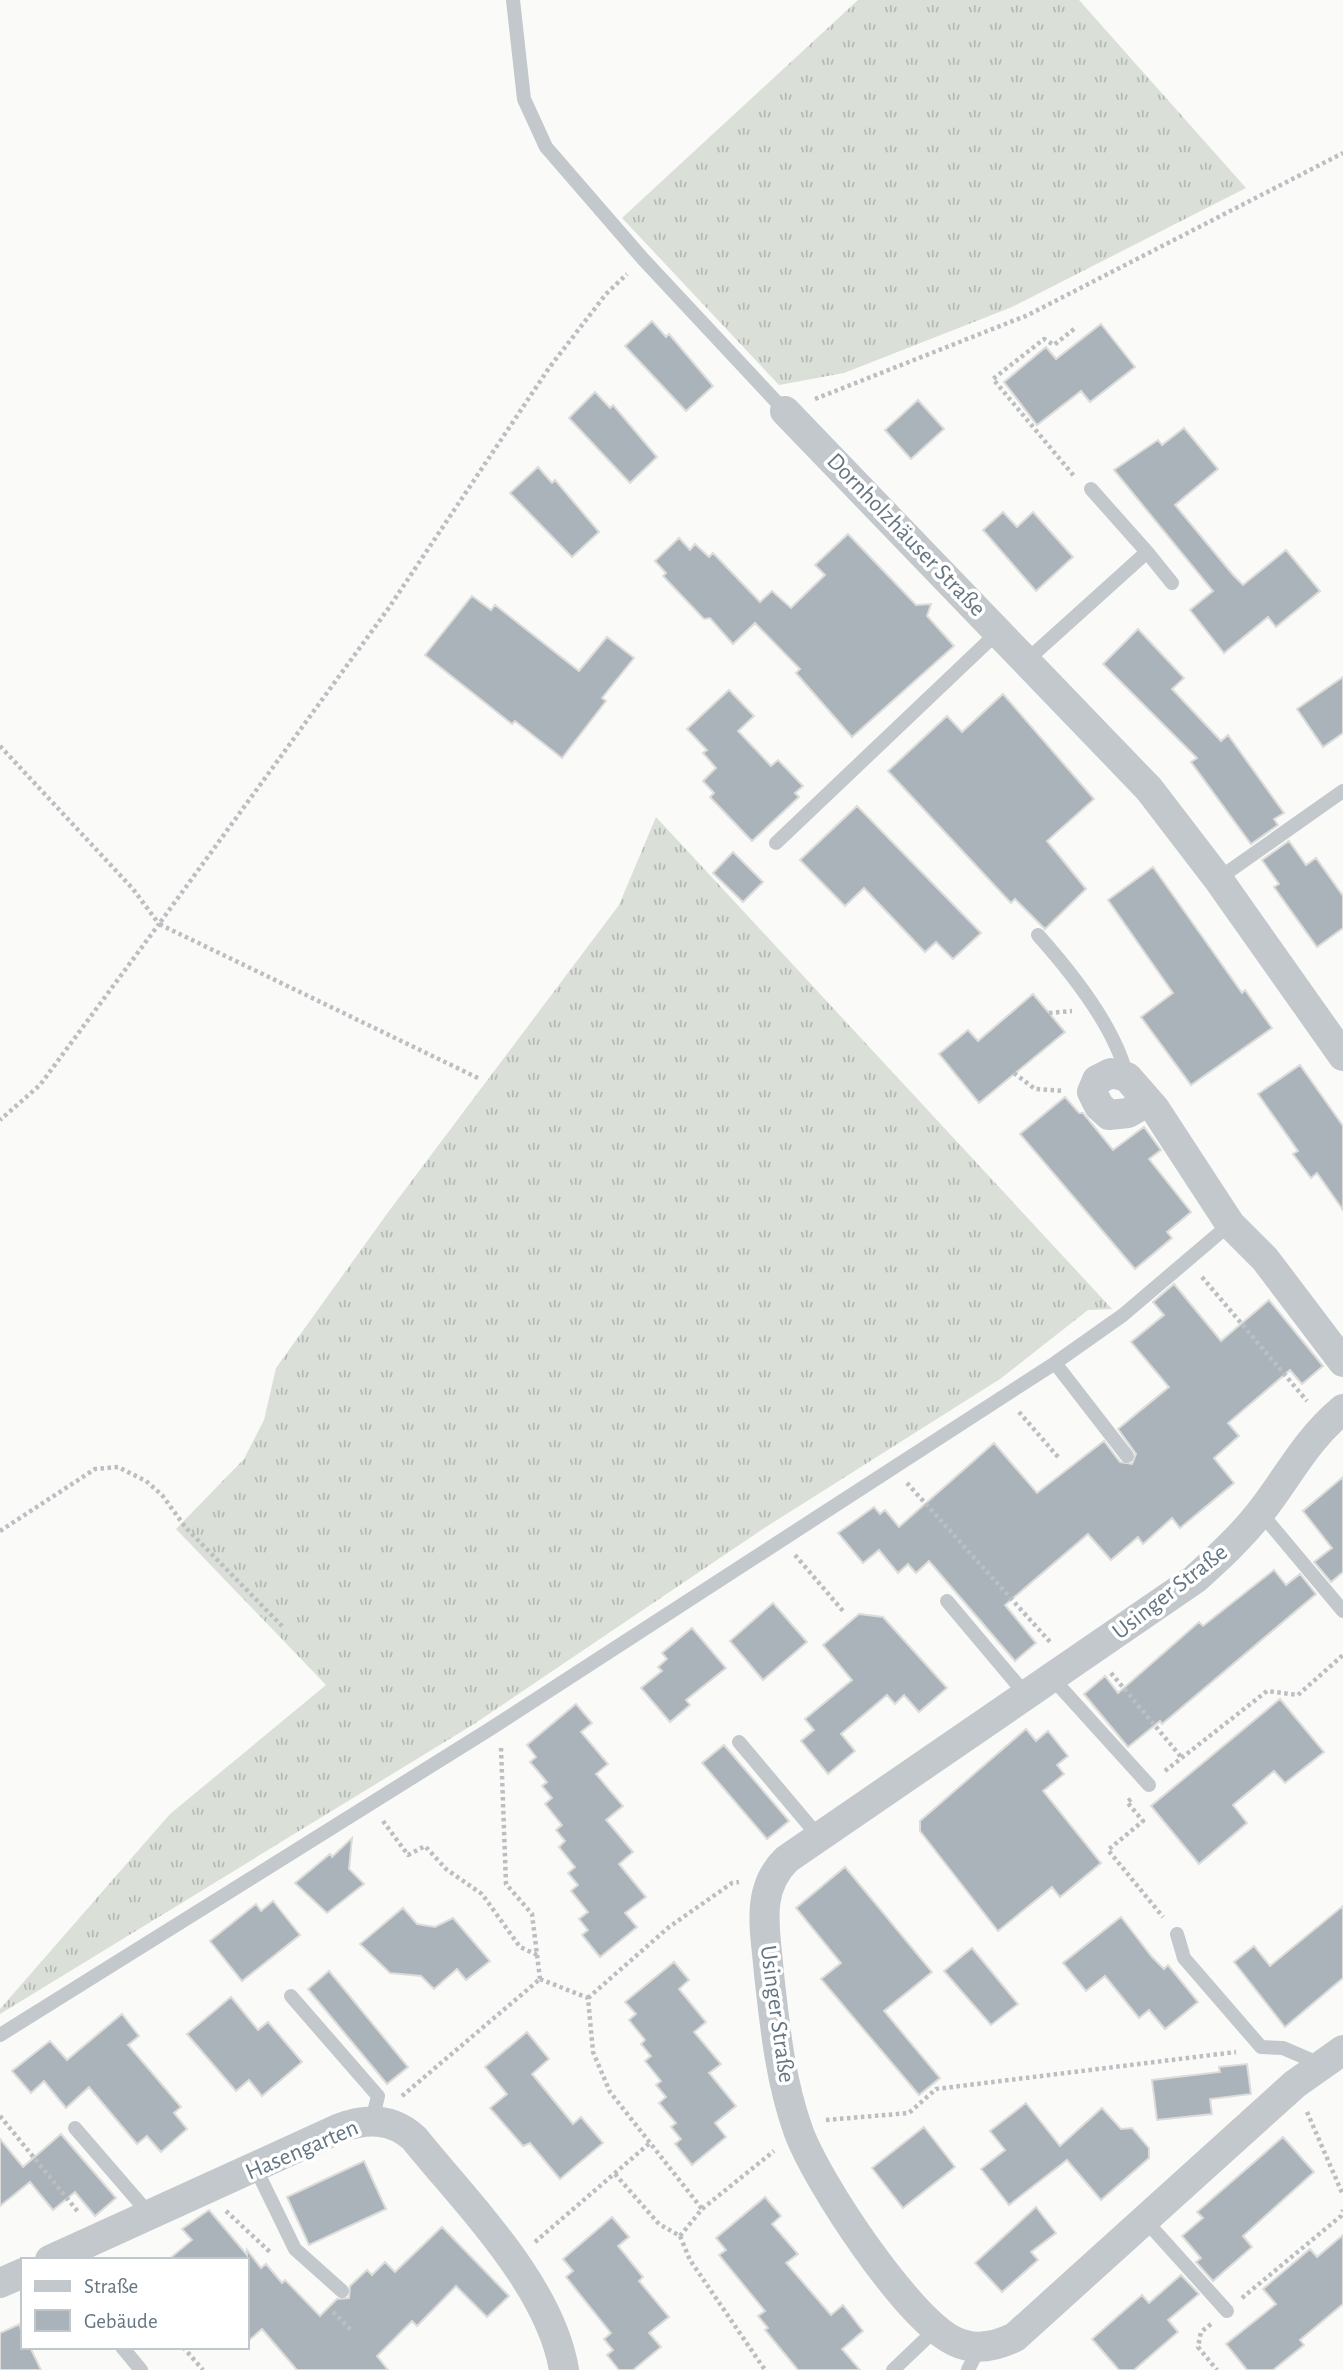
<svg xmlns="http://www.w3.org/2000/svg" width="1343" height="2370" viewBox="0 0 1343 2370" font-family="'Alegreya Sans',sans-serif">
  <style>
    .grass { fill: url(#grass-tufts) }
    .building { fill: #aab3b9; stroke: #dcdcda; stroke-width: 2 }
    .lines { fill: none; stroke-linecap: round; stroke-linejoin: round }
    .path { stroke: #bbbfc2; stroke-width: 4.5; stroke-dasharray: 3.5 3.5; stroke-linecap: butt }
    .service { stroke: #c3c8cc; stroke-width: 14 }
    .minor { stroke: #c3c8cc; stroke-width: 30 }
    .labels { text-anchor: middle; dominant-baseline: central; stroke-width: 7; stroke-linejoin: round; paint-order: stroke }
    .street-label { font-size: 24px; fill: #657683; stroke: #fff }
  </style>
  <defs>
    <pattern id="grass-tufts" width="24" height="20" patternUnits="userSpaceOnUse" patternTransform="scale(1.75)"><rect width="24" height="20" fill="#dadfd7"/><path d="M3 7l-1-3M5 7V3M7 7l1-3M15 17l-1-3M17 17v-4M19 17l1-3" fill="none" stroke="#b4b9b4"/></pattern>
  </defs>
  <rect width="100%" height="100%" fill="#fafaf8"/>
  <!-- grass -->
  <path class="grass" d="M858,0H1079L1246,188L1012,307L844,373L779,385L622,218Z
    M656,817L1112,1309L1088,1310L1000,1379L766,1527L474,1724L0,2014V2009L170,1814L326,1685L176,1529L244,1459L264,1420L276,1368L389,1211L619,905Z"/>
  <!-- building -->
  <path class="building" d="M652,321L666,337L669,334L713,386L686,411L625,346Z
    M1101,324L1135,367L1090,402L1081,391L1037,425L1004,382L1046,347L1056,359Z
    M595,392L610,408L613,405L657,457L630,483L569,418Z
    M918,400L944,429L911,459L885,430Z
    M1184,428L1218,469L1175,505L1233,575L1243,585L1286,550L1320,591L1276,627L1268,617L1224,653L1190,610L1213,591L1114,470L1158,440L1162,445Z
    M538,467L552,483L555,480L599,532L572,557L510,493Z
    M1003,512L1017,527L1033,512L1073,557L1036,591L983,530Z
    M848,534L916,605L931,604L927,616L954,646L852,737L796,673L800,669L755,623L733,644L710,618L704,619L663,576L666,573L655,561L679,538L690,550L695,544L709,557L713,553L760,602L772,591L791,608L825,575L815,565Z
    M472,596L491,610L495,605L579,671L607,637L634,658L602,698L606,701L562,758L515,721L512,724L425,655Z
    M1138,629L1184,678L1172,689L1221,741L1228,735L1284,813L1274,819L1278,825L1251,844L1191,762L1197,758L1103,664Z
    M1343,677V733L1323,747L1297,709Z
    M729,690L754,716L738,731L771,766L778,760L803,786L795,793L799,797L752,841L710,797L714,793L703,781L716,768L703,753L707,750L687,729Z
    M1003,694L1094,799L1047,841L1086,889L1045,929L1015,899L1011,903L888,771L947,716L962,732Z
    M857,806L981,933L953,959L936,942L925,952L864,888L845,906L800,860Z
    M1289,841L1306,865L1316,858L1343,896V928L1317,947L1274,887L1279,884L1262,860Z
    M733,852L763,882L743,902L713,873Z
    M1153,867L1242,993L1245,990L1272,1028L1191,1085L1141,1017L1173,993L1108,900Z
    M1033,994L1065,1032L979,1103L939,1054L968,1030L978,1041Z
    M1300,1065L1343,1126V1210L1317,1173L1311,1178L1293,1154L1298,1151L1258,1094Z
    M1065,1097L1079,1113H1083L1113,1150L1144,1127L1161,1150L1149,1159L1191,1212L1167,1232L1172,1238L1135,1269L1020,1134Z
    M1174,1284L1221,1341L1269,1300L1323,1366L1302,1384L1290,1370L1228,1423L1239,1436L1214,1458L1234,1483L1180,1528L1172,1518L1143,1544L1138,1537L1111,1560L1088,1534L1005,1605L1036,1643L1015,1661L929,1561L916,1573L908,1564L898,1573L879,1550L863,1563L838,1533L874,1507L880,1514L885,1510L899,1527L994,1443L1037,1493L1104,1441L1120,1462L1132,1464L1136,1454L1118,1429L1169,1387L1131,1342L1164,1315L1153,1302Z
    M1343,1477V1572L1331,1582L1314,1562L1332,1548L1303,1511Z
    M1274,1570L1286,1585L1300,1574L1316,1594L1162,1724L1160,1721L1128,1747L1084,1694L1105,1676L1118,1693L1199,1622L1203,1626Z
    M773,1603L807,1642L763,1680L730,1641Z
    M859,1614L883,1617L947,1688L919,1712L904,1695L895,1704L887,1695L841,1734L855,1751L828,1774L801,1741L814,1730L805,1719L852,1680L823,1645Z
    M692,1628L726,1668L686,1700L690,1705L670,1722L641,1688L662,1671L658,1667L667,1659L662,1653Z
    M1280,1699L1324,1752L1285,1783L1274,1771L1233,1805L1247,1823L1199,1864L1151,1806Z
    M576,1704L592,1723L581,1732L608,1764L596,1774L623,1806L606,1820L633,1852L619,1864L646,1897L625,1913L637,1927L600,1957L582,1935L588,1930L579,1919L588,1912L571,1891L578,1885L568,1873L575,1867L559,1847L565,1841L556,1830L562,1825L545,1804L552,1798L542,1786L547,1782L530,1762L536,1757L527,1745Z
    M1026,1729L1036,1741L1048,1731L1068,1756L1057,1765L1064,1774L1043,1791L1101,1863L1060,1897L1052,1887L998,1931L920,1831V1821Z
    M724,1745L789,1821L767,1839L702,1763Z
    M352,1838L349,1869L364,1884L327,1913L295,1883L330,1854L332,1857Z
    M845,1867L932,1972L884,2011L940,2078L919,2095L821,1979L841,1963L796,1908Z
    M273,1901L300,1935L242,1981L210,1941L256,1904L261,1911Z
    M1343,1906V1978L1285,2027L1234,1962L1254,1946L1270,1966Z
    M403,1908L417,1924L435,1927L453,1918L490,1961L466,1980L457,1969L434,1989L421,1976L390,1973L360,1944Z
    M1121,1917L1152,1957L1164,1969L1168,1965L1198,2002L1165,2029L1149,2010L1139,2018L1105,1976L1086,1991L1063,1963Z
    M972,1948L1018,2004L991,2025L944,1971Z
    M674,1962L689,1980L679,1989L706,2022L694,2032L721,2064L709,2073L736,2106L715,2123L726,2137L692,2165L675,2144L681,2139L671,2127L676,2123L659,2103L666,2097L656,2085L661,2081L645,2061L651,2056L641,2044L645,2040L629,2020L636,2014L625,2002Z
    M329,1971L408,2067L387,2084L308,1989Z
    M231,1997L258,2030L268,2022L302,2062L262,2096L249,2080L236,2091L187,2034Z
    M122,2014L139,2036L128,2045L181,2107L174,2113L187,2129L161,2152L147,2136L137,2144L89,2087L66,2108L44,2081L31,2093L12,2071L50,2041L67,2060Z
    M527,2032L549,2059L532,2074L573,2124L581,2117L603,2143L560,2179L530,2143L523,2146L490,2108L507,2094L485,2067Z
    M1247,2064L1251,2094L1210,2099L1212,2114L1157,2120L1152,2080L1220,2072L1219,2067Z
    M1026,2103L1060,2146L1102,2108L1121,2129L1132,2128L1149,2148V2158L1101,2200L1067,2160L1009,2205L981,2169L1005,2150L990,2131Z
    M924,2127L955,2167L903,2208L872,2168Z
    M61,2134L116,2198L95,2216L75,2192L53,2210L30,2182L0,2206V2139L23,2167Z
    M1283,2137L1314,2172L1243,2236L1252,2247L1213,2281L1196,2262L1201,2258L1182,2236L1203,2218L1197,2212Z
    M364,2161L386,2209L309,2245L287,2197Z
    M765,2197L781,2216L772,2224L798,2254L786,2263L831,2315L843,2305L863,2331L842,2349L860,2370H798L765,2330L768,2328L758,2316L765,2311L719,2255L726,2250L716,2238Z
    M1036,2207L1056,2233L1031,2252L1038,2260L1002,2292L975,2263Z
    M209,2210L247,2255V2250L261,2268L266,2264L282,2283L285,2280L320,2316L337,2299L349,2298L350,2286L367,2270L372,2275L385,2262L395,2272L442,2227L509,2296L487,2317L456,2286L417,2326L412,2321L377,2356L388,2370H297L262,2329L247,2342V2260H168L192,2240L182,2229Z
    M612,2217L629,2237L618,2246L643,2277L639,2281L669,2317L649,2333L661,2347L633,2370H619L607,2355L613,2350L604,2339L611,2333L566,2277L573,2271L563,2259Z
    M1343,2235V2304L1300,2340L1304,2345L1273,2370H1247L1226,2344L1276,2304L1263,2289L1310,2249L1317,2257Z
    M1181,2275L1199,2294L1168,2320L1178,2332L1134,2370H1119L1092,2339L1142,2295L1149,2303Z
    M20,2324L23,2347H30L41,2370H0V2333Z"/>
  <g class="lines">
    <!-- path -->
    <path class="path" d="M1074,329L1054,345L1044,339L993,379L1074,476
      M815,399L1028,315L1343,153
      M0,746L133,889L159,924L40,1085L0,1120
      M1049,1013L1072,1011
      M1014,1073L1035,1089L1063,1091
      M478,1078L159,924L388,609L549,368L606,294L627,274
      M1202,1277L1307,1401
      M1019,1412L1058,1457
      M907,1483L1051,1643
      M0,1531L95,1469L118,1467L146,1481L162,1495L186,1528L282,1626
      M795,1555L843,1611
      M1111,1673L1182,1758
      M501,1748L506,1884L532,1914L540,1979
      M1165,1771L1267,1691L1298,1695L1343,1655
      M1131,1799L1127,1802L1143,1821L1108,1850L1163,1917
      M383,1821L408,1855L425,1846L446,1869L482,1894L520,1947L537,1955
      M540,1979L588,1998L593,2052L610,2092L702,2209
      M588,1998L669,1927L732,1883L739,1882
      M402,2096L540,1979
      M1307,2112L1343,2195
      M0,2116L79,2213
      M826,2120L909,2113L936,2089L1236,2052
      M615,2174L659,2224L680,2236L690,2260L765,2370
      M226,2211L271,2253
      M680,2236L702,2209L774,2151
      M535,2242L651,2142
      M1242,2298L1341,2216L1343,2210
      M333,2312L351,2330
      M1211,2324L1201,2332L1198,2347L1217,2370
      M183,2347L203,2370"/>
    <!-- service -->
    <path class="service" d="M513,0L524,99L546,147L643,259L785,411
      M1147,552L1172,583
      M1026,661L1147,552L1091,489
      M776,843L999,631
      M1218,879L1343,791
      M1038,935C1071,972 1116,1029 1127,1077
      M1055,1363L1127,1456
      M1260,1512L1343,1611
      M947,1601L1027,1696
      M1053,1679L1149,1785
      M739,1742L819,1837
      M1177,1934L1184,1958L1261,2047L1283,2048L1320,2064
      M291,1996L378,2096L372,2121
      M0,2035L490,1729L1055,1363L1123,1315L1230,1224
      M75,2128L151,2216
      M256,2169L295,2249L342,2291
      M1145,2220L1227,2311
      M122,2347L141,2370
      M893,2370L935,2330
      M968,2370L979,2348"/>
    <!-- minor -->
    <path class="minor" d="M785,411L1149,789L1218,879L1343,1056
      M1147,1102L1128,1113L1109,1115L1099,1106L1092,1092L1097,1080L1111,1073L1127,1077L1155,1109L1230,1224L1265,1259L1343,1362
      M1343,1409C1303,1443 1290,1475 1259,1514C1240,1538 1218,1558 1195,1579L787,1859C754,1890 766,1933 769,1974C775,2027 780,2079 798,2130C816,2181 907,2318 954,2341C974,2351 995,2347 1015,2337L1295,2084L1343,2050
      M50,2260L340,2128C367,2118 392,2118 414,2138C467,2204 550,2285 564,2370
      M0,2283L23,2273"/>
  </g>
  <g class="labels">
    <!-- street labels -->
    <g class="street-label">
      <text transform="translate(906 535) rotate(46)">Dornholzhäuser Straße</text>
      <text transform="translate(1170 1592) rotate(-38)">Usinger Straße</text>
      <text transform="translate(777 2014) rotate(82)">Usinger Straße</text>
      <text transform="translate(302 2150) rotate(-23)">Hasengarten</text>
    </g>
  </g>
  <!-- legend -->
  <rect x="21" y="2258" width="228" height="91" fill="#ffffff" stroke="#c1c8cd" stroke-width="2"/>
  <rect x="35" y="2281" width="35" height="10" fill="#c3c8cc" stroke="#c1c8cd" stroke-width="2"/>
  <text x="84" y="2293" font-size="21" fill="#657683">Straße</text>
  <rect x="35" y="2310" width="35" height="21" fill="#aab3b9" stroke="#c1c8cd" stroke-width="2"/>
  <text x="84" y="2328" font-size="21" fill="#657683">Gebäude</text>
</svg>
